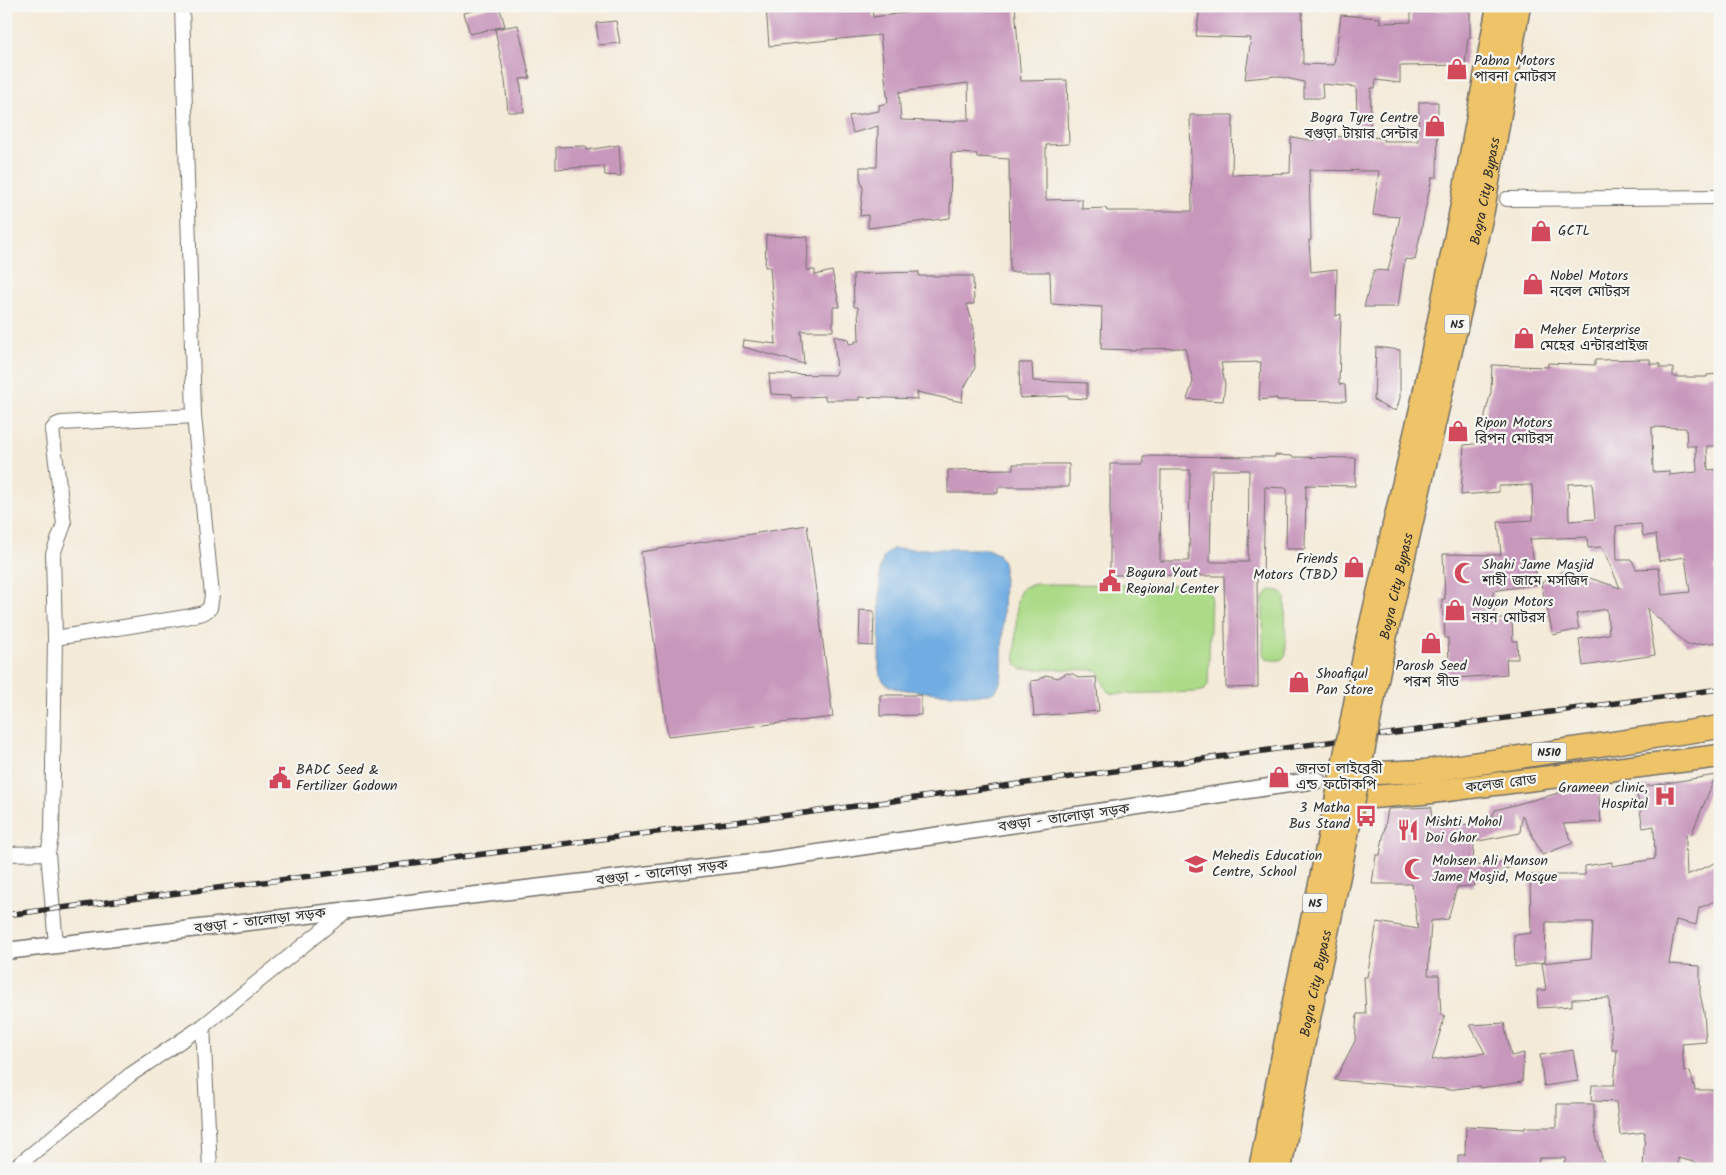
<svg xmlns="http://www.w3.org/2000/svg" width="1726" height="1175" viewBox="0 0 1726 1175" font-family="Kalam,'Noto Sans Bengali',sans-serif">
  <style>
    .green { fill: #acdb88; stroke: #6c835a }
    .water { fill: #71ade2; stroke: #4e6c86 }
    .building { fill: #c897bc; fill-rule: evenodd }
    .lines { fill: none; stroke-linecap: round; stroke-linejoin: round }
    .minor-casing { stroke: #716e68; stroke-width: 16 }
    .tertiary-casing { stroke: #716e68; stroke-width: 19 }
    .trunk-casing { stroke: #716e68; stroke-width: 25 }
    .minor { stroke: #fff; stroke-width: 14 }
    .tertiary { stroke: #fff; stroke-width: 16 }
    .trunk { stroke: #efc469; stroke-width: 22 }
    .rail-casing { stroke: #2b2b2b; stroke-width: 5.5 }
    .rail { stroke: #f6f6f2; stroke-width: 4; stroke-dasharray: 11; stroke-linecap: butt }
    .trunk-bridge-casing { stroke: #716e68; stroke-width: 25; stroke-linecap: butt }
    .trunk-bridge { stroke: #efc469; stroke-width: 22 }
    .labels { text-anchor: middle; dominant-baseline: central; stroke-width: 4.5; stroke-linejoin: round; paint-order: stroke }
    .shield { fill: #f6f6f2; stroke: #686867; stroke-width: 1 }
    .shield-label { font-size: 12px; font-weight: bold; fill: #2b2b2b }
    .poi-label { font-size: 14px; fill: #2b2b2b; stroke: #f6f6f2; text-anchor: start }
    .street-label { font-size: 14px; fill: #2b2b2b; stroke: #f6f6f2 }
  </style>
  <rect width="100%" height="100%" fill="#f6f6f2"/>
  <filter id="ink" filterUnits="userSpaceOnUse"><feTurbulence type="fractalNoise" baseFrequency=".02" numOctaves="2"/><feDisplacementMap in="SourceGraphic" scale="10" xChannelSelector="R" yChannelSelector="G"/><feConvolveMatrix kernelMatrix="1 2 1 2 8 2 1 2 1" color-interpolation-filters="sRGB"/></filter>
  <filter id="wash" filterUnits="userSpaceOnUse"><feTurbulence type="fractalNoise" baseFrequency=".0096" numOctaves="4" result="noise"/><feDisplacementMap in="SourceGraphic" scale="20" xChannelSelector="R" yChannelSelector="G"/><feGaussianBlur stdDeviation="1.12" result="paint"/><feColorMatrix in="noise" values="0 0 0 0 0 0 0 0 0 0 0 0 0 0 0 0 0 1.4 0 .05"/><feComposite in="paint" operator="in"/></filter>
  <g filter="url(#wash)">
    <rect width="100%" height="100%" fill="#f4ead8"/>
    <!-- green -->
    <path class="green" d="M1036,584L1196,585L1205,587L1211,596L1208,685L1204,690L1198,692L1114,694C1101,692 1105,679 1098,670L1021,669L1017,665L1015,657L1017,600L1020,592L1024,587Z
      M1270,590L1280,591L1285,597L1286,654C1282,663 1274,660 1266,659L1263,654V598Z"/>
    <!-- water -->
    <path class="water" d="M892,549H987L998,554L1003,562L1004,568L1002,673C1001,680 999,689 992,693C983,698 901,691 891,687C883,683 880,677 879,668L880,569L884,556Z"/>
    <g id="blocks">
      <!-- building -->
      <path class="building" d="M492,6H499L505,26L470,34L464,13Z
        M766,6H872L873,17L959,6H1015L1021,81L1067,80L1069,144L1046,145V200L1082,199V209L1106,208L1107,211H1192L1190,115H1233L1232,175L1290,173L1291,137L1316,141L1317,136L1358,137L1356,87L1322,84L1323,98H1304V82L1276,76L1245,79L1251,38L1196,36L1199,15V6H1302L1303,64L1334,65L1341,15L1380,18V23L1411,22V11L1470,10V38H1468L1465,65L1400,66V83L1376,80L1375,88H1371L1370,137L1383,138V141H1418L1419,102H1438L1437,177H1432L1415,260L1405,259L1398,307H1364L1374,270L1388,271L1400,217L1373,215L1379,171L1309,170L1311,240H1309L1311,272L1337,269L1336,316L1341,314L1339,384L1345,385L1346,401L1277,400V398L1259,400L1261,362L1221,363L1225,384L1223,401L1187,399L1193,382L1185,348L1135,349V350L1101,349L1102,307L1051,304L1050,272H1010L1009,159L977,157V154L951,153L950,218L868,228V215L860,216L863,189L860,177V167H877L878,126L853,133L849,116L879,111V105L888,103L880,35L769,46ZM968,83L969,120H955V122L901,120L899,92Z
        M616,21L620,43L599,45L596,23Z
        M518,25L530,78L520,79L524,112H508L505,80L495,29Z
        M619,145L621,176L605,175L604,166L556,169V147L586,146L587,150Z
        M766,235L808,237L807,270H815V275L832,271L840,307H833V331H801L804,364L743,347L744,340L776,344L770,267H765Z
        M919,272V276H973L974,304H967L974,329L973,347H974L975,368L963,390L962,402L917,392L918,399L859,397V400H825V396L791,398V395L771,394L769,374L835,375L837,372L834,336L848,339L849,344L855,343V341H859L858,307H854L853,274Z
        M1376,347L1400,350V398L1396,411L1383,406L1374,400Z
        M1650,359V364H1660V368H1673V377H1707V375L1720,374V446H1707L1708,470L1720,469V566L1715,567L1720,600V642L1687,645L1647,608L1655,655L1583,666L1579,639L1609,634L1607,609L1576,614L1579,629L1553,635L1541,583L1565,570L1620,588L1602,547L1588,548L1587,537L1530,539L1538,584L1493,591L1494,619H1512L1513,641H1517L1518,659H1506L1507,674L1446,679L1445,665H1449L1448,638H1445L1444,616H1443L1442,599H1445L1443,554L1501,555L1498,522L1533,520L1532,485L1499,486V492L1461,495L1464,445L1484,443L1485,415L1491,392L1492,365L1548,367V363L1595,365V360ZM1652,427L1686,428L1687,446H1696L1697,472L1669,475V471L1653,472ZM1592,483L1595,519L1569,521L1568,484ZM1641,524L1643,536L1656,535L1659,561L1685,557L1690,592L1662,595L1659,568L1636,569L1632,560H1617L1616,526Z
        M1019,363H1032L1033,381L1087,383V399L1068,398V396L1020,398Z
        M1275,455L1292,456V457L1356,458L1355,486L1306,485L1305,549H1286L1287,488L1265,487L1263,577L1257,576L1258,687L1226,688L1224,576L1110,575V464H1144V456L1275,457ZM1161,470H1190L1189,561H1160ZM1212,470H1249L1248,562H1210Z
        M1013,464H1069V487H998V493H948V470L1013,469Z
        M807,525L833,717L668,736L641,552Z
        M860,610L874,611L873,646L859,645Z
        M1067,673L1073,674L1079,678L1096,677L1099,711L1034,716L1031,681L1039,680L1046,675L1058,678Z
        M880,695H921V715L880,716Z
        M1716,775L1691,835L1686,834V847L1684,851L1686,850L1687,875L1720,861V899L1699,908L1696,925L1676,920L1669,964L1700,966V994L1704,1012L1706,1042L1682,1044L1684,1072L1690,1071L1695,1090H1720L1718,1110H1720V1169L1678,1158V1166L1643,1168L1645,1132L1620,1135L1616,1102L1591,1101L1592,1085H1614L1617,1050H1612L1609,998L1572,999V1006L1538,1008L1537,990H1546L1542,963L1591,958L1593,922H1546L1545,962L1515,967L1514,935L1531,933L1530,875H1585V866L1612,862V866L1655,859L1654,826L1643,828L1636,788Z
        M1598,784L1601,822L1563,824L1573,843L1542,855L1522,815L1520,833L1474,842L1473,866L1515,861L1516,865L1473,882L1474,886L1457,887L1448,919L1431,921L1428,975H1439L1441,1015H1445L1432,1060L1485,1053L1470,1025L1504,1023L1511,1056L1524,1053L1522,1082L1480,1088L1479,1086L1447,1090V1089L1335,1080L1355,1041L1357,1014H1366L1364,977H1367L1377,922L1418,929L1412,884H1372L1376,855H1380L1388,809L1431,807L1432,825L1489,824L1495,810L1559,793V789Z
        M1573,1050L1578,1081L1544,1086L1540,1055Z
        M1557,1104H1594V1128L1605,1169H1562L1566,1158H1539L1538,1169H1458V1155H1465L1466,1126L1525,1129V1127H1557Z"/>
    </g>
  </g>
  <g filter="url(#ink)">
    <use href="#blocks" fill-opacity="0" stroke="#716e68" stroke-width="1"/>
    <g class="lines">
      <!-- minor casing -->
      <g class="minor-casing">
        <path id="minor" d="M1507,199L1720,197
          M55,638L186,617L203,613L210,608L212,595L194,416L182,6
          M6,854L48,853
          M56,945L48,853L52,832L55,638L53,554L64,524L52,430L56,425L61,423L194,416
          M203,1026L210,1169
          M13,1169L130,1075L203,1026L346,911"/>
      </g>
      <!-- tertiary casing -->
      <g class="tertiary-casing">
        <path id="tertiary" d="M6,951L770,860L1317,780"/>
      </g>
      <!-- trunk casing -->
      <g class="trunk-casing">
        <g id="trunk">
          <path d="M1368,637L1423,400L1462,205L1498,6"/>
          <path id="s1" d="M1385,639L1483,210L1519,6"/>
          <path d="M1377,773L1425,771L1720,727"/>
          <path d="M1372,797L1423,793L1720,756"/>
        </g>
      </g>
      <!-- minor -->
      <use href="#minor" class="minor"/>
      <!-- tertiary -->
      <use href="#tertiary" class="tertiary"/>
      <!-- trunk -->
      <use href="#trunk" class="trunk"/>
      <!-- rail casing -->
      <g class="rail-casing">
        <path id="rail" d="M6,915L797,814L1720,689"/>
      </g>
      <!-- rail -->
      <use href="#rail" class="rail"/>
      <!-- trunk-bridge casing -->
      <g class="trunk-bridge-casing">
        <g id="trunk-bridge">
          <path d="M1260,1169L1293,1006L1320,884L1368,637"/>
          <path id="s2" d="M1280,1169L1302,1051L1339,876L1385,639"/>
        </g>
      </g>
      <!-- trunk-bridge -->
      <use href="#trunk-bridge" class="trunk-bridge"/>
    </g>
  </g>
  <!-- icons -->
  <defs>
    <g id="shop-bare" transform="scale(1.725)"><path d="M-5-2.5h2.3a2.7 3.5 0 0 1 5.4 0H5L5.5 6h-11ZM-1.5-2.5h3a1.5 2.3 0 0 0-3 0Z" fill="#d1495b" stroke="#f6f6f2" stroke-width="2.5" paint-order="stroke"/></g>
    <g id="mosque-bare" transform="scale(1.725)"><path d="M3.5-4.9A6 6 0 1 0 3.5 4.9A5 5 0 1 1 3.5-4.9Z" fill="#d1495b" stroke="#f6f6f2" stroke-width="2.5" paint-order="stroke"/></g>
    <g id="civic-bare" transform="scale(1.725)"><path d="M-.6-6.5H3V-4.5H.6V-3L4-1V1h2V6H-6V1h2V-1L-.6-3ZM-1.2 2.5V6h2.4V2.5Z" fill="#d1495b" stroke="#f6f6f2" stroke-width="2.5" paint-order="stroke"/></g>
    <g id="hospital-bare" transform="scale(1.725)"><path d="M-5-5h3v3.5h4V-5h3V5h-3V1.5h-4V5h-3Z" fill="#d1495b" stroke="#f6f6f2" stroke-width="2.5" paint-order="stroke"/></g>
    <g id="bus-bare" transform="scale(1.725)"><path d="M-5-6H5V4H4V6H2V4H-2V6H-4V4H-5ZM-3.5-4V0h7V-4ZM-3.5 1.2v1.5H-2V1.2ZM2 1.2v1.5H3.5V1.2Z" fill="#d1495b" stroke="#f6f6f2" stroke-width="2.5" paint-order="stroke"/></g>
    <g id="restaurant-bare" transform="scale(1.725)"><path d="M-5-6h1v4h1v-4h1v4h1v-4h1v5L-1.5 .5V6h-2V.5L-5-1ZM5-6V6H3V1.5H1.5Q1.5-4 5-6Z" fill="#d1495b" stroke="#f6f6f2" stroke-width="2.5" paint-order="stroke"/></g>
    <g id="school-bare" transform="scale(1.725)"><path d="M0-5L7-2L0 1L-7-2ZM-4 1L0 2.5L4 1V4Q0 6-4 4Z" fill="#d1495b" stroke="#f6f6f2" stroke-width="2.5" paint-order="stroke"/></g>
  </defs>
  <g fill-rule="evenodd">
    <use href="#shop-bare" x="1457" y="69"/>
    <use href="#shop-bare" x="1435" y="126"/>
    <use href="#shop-bare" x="1541" y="231"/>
    <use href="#shop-bare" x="1533" y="284"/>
    <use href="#shop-bare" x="1524" y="338"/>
    <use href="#shop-bare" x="1458" y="431"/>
    <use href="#shop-bare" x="1354" y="567"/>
    <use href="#mosque-bare" x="1465" y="573"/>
    <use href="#civic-bare" x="1110" y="581"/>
    <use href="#shop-bare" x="1455" y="610"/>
    <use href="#shop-bare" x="1431" y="643"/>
    <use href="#shop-bare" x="1299" y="682"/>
    <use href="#shop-bare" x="1279" y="777"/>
    <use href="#civic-bare" x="280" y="778"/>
    <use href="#hospital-bare" x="1665" y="796"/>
    <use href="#bus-bare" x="1366" y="816"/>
    <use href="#restaurant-bare" x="1408" y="830"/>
    <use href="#school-bare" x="1196" y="864"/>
    <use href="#mosque-bare" x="1415" y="869"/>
  </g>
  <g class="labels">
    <!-- shield labels -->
    <g class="shield">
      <rect x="1444.5" y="314.5" width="25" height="19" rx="4"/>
      <rect x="1531.5" y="742.5" width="35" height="19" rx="4"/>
      <rect x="1302.5" y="893.5" width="25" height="19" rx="4"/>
    </g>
    <g class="shield-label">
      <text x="1457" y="324">N5</text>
      <text x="1549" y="752">N510</text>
      <text x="1315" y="903">N5</text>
    </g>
    <!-- poi labels -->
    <g class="poi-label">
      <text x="1474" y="61">Pabna Motors<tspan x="1474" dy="16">পাবনা মোটরস</tspan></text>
      <text x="1418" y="118" text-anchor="end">Bogra Tyre Centre<tspan x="1418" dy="16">বগুড়া টায়ার সেন্টার</tspan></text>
      <text x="1558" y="231">GCTL</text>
      <text x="1550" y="276">Nobel Motors<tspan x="1550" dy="16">নবেল মোটরস</tspan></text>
      <text x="1540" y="330">Meher Enterprise<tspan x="1540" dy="16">মেহের এন্টারপ্রাইজ</tspan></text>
      <text x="1475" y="423">Ripon Motors<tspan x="1475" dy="16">রিপন মোটরস</tspan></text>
      <text x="1338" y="559" text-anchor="end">Friends<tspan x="1338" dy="16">Motors (TBD)</tspan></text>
      <text x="1482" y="565">Shahi Jame Masjid<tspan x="1482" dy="16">শাহী জামে মসজিদ</tspan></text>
      <text x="1126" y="573">Bogura Yout<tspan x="1126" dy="16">Regional Center</tspan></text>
      <text x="1472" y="602">Noyon Motors<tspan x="1472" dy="16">নয়ন মোটরস</tspan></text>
      <text x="1431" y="666" text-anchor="middle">Parosh Seed<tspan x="1431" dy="16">পরশ সীড</tspan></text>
      <text x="1316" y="674">Shoafiqul<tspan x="1316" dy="16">Pan Store</tspan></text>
      <text x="1296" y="769">জনতা লাইব্রেরী<tspan x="1296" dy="16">এন্ড ফটোকপি</tspan></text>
      <text x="296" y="770">BADC Seed &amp;<tspan x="296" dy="16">Fertilizer Godown</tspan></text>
      <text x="1648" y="788" text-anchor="end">Grameen clinic,<tspan x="1648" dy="16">Hospital</tspan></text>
      <text x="1350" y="808" text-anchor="end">3 Matha<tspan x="1350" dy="16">Bus Stand</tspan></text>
      <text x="1425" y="822">Mishti Mohol<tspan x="1425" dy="16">Doi Ghor</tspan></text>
      <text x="1212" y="856">Mehedis Education<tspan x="1212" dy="16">Centre, School</tspan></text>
      <text x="1432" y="861">Mohsen Ali Manson<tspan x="1432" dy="16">Jame Mosjid, Mosque</tspan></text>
    </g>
    <!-- street labels -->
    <g class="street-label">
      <text stroke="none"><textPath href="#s1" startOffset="459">Bogra City Bypass</textPath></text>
      <text stroke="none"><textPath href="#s1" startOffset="54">Bogra City Bypass</textPath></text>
      <text transform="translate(1501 784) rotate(-7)">কলেজ রোড</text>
      <text transform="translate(1064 818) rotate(-8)">বগুড়া - তালোড়া সড়ক</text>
      <text transform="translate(662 873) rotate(-7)">বগুড়া - তালোড়া সড়ক</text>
      <text transform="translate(260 921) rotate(-7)">বগুড়া - তালোড়া সড়ক</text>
      <text stroke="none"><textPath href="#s2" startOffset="189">Bogra City Bypass</textPath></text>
    </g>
  </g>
  <!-- margin -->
  <rect width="1726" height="1175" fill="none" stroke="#f6f6f2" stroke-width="25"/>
</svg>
